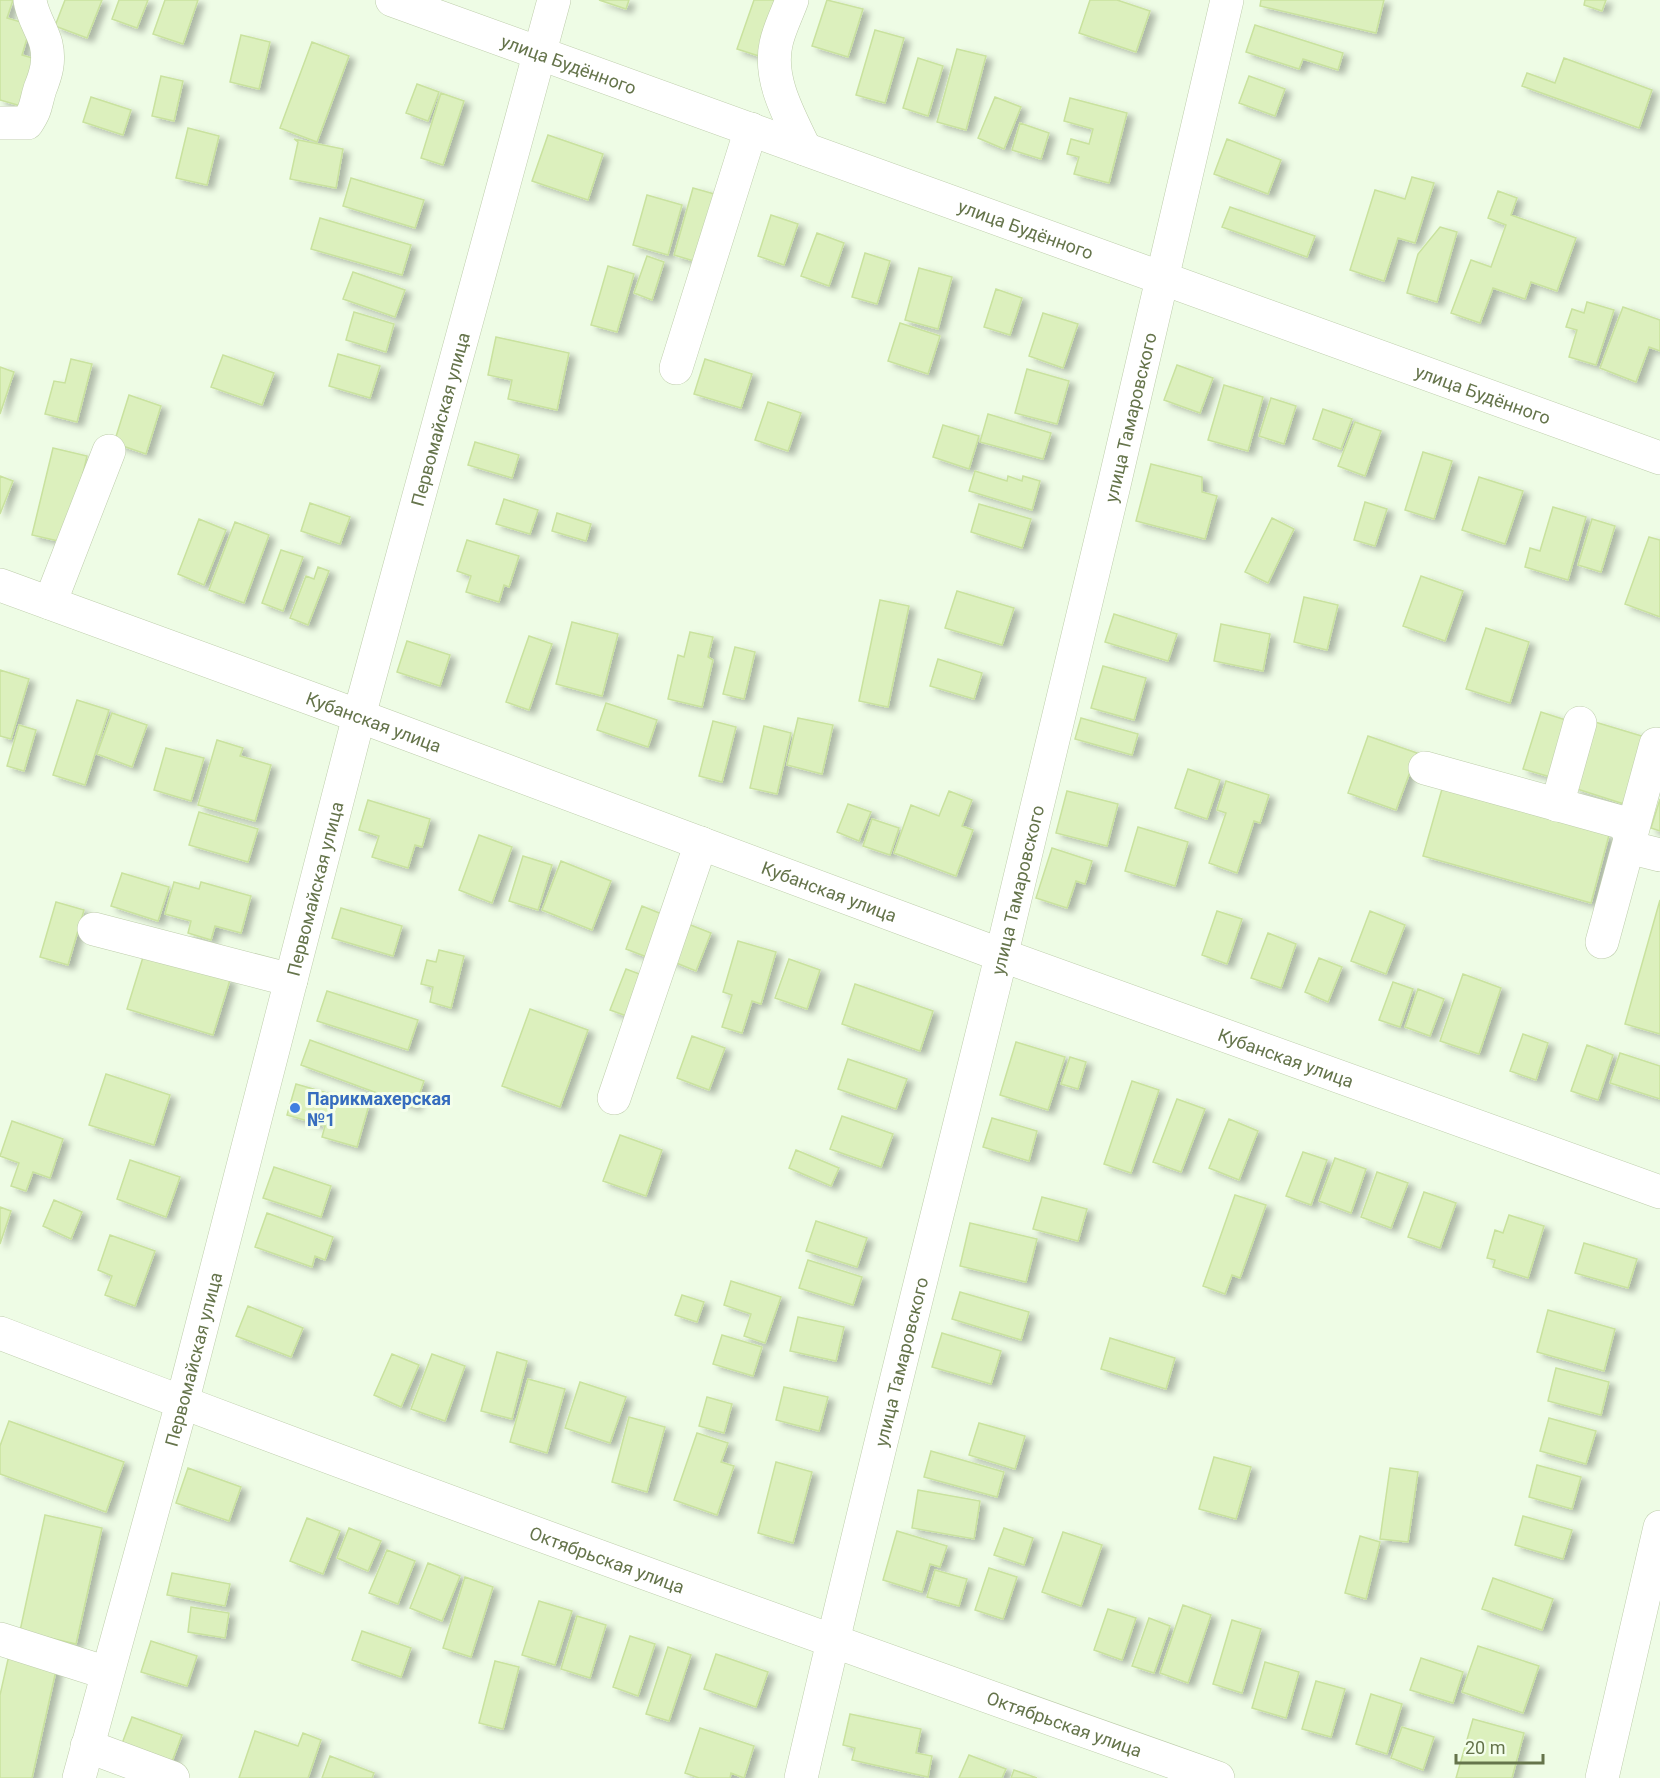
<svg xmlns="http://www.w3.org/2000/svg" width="1660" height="1778" viewBox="0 0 1660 1778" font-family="Roboto,sans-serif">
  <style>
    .building { fill: #dcf0bd; stroke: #c9e29e; stroke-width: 1.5; filter: url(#shadow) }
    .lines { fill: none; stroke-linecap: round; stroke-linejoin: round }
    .minor-casing { stroke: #becdab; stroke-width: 34 }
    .minor { stroke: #fff; stroke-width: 33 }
    .shop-dot { fill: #3f7fe0; stroke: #f3feeb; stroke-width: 2 }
    .labels { text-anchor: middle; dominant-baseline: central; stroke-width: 6; stroke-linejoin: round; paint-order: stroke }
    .street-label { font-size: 18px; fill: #65744b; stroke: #f3feeb }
    .shop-label { font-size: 18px; font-weight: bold; fill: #366cbe; stroke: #f3feeb; text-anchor: start }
  </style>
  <defs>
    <filter id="shadow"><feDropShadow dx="6" dy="4" stdDeviation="3" flood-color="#0004"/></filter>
  </defs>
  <rect width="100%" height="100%" fill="#eefce5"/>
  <!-- building -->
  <path class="building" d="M0,0H13L7,18L31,25L22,55L43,61L28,108L0,100Z
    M65,0H102L87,38L55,26Z
    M119,0H148L137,28L112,19Z
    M165,0H198L183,44L153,34Z
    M599,0H629L626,9Z
    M754,0H782L762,57L737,49Z
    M827,0L863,9L848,57L812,46Z
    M1090,0H1117L1150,11L1136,52L1079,33Z
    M1261,0H1384L1376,33L1260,6Z
    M1585,0H1606L1602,11L1584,5Z
    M1255,25L1343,53L1338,70L1303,59L1299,69L1246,52Z
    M875,30L904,38L885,103L856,95Z
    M241,35L270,42L259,89L230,82Z
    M312,42L349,56L317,142L280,128Z
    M957,49L986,56L966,130L937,122Z
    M918,58L943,66L928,116L903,108Z
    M1564,58L1652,90L1639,128L1522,86L1527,73L1555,83Z
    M161,76L183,81L174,121L152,116Z
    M1249,76L1285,89L1275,116L1239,103Z
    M417,84L439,92L428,121L406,113Z
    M441,93L464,101L443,165L421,158Z
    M91,97L131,110L123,135L83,122Z
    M995,97L1021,107L1004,149L978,138Z
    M1070,98L1127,113L1109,183L1074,174L1079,157L1067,154L1071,139L1089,144L1093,129L1064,121Z
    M1020,123L1049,133L1041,159L1012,150Z
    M188,128L219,136L207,185L176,178Z
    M548,135L603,154L588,200L532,181Z
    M294,139L343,149L336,188L290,179L298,142Z
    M1227,139L1281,160L1268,194L1214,174Z
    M1412,177L1434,183L1415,243L1398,238L1384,281L1350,270L1375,190L1405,199Z
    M351,178L424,200L415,228L343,206Z
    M693,188L725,197L707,265L674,255Z
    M1498,191L1517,198L1511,215L1576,238L1557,291L1531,282L1525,299L1493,288L1480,323L1451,313L1471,260L1491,267L1506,225L1488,218Z
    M647,195L682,205L668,255L633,245Z
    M1230,207L1315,236L1307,257L1222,227Z
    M771,215L798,224L784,265L758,256Z
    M320,218L411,245L402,275L311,249Z
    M1440,227L1457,232L1437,302L1407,293L1418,254Z
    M817,233L844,243L829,286L801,276Z
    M865,253L890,261L877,304L852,297Z
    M647,256L664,262L652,300L634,293Z
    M608,266L634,274L617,332L591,325Z
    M919,268L952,277L938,329L905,320Z
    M353,272L405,290L395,317L343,299Z
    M996,289L1022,298L1010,335L984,327Z
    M1587,302L1614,310L1596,365L1569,357L1577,330L1566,327L1572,309L1584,313Z
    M1623,307L1660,320V351L1649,347L1636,382L1600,368Z
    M354,312L394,324L386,352L346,340Z
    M1043,313L1078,324L1063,368L1029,356Z
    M900,323L940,336L928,374L888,361Z
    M496,337L569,353L557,410L508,399L512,380L488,375Z
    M338,354L380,366L370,398L329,386Z
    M223,355L274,373L262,405L211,387Z
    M71,359L92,364L77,422L45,414L54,381L65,383Z
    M705,359L752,374L741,408L694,394Z
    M1177,365L1213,378L1200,413L1164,400Z
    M0,367L14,372L0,414Z
    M1027,369L1069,381L1057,424L1015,413Z
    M1224,385L1263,397L1248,451L1208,440Z
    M129,395L161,406L146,454L114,443Z
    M1271,398L1296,406L1284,444L1259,436Z
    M768,402L801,413L788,451L755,440Z
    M1323,409L1352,419L1341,449L1313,439Z
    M988,414L1051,433L1043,459L980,442Z
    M1355,422L1381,431L1365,476L1338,466Z
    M943,425L979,436L969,469L933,457Z
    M475,442L519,455L512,478L468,465Z
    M53,448L87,456L67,543L32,535Z
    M1423,452L1452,461L1434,519L1405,510Z
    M1151,464L1202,477V492L1217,496L1205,539L1136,521Z
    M975,471L1007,481L1008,476L1022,481L1023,476L1040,481L1032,510L969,491Z
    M0,476L13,481L0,514Z
    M1479,477L1523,491L1505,544L1462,530Z
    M504,499L538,510L530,534L496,524Z
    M1365,502L1387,509L1375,546L1354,540Z
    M310,503L350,517L340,544L301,531Z
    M979,504L1031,519L1022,548L971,532Z
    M1553,507L1586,517L1568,580L1525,567L1530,548L1540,551Z
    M557,513L591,524L586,541L552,531Z
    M1272,518L1294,529L1268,583L1245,572Z
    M199,519L226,530L204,585L178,574Z
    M1592,519L1615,526L1601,572L1578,565Z
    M235,522L269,535L244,603L209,590Z
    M1649,537L1660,540V617L1625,604Z
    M467,540L519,556L509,587L504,585L499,602L466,592L471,576L457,571Z
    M281,550L303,557L283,611L262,603Z
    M318,567L329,571L308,625L290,618L306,576L314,579Z
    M1421,576L1463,591L1445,641L1403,626Z
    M957,591L1014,608L1002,645L945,628Z
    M1304,597L1338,605L1327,650L1294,642Z
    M880,600L909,606L888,707L859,701Z
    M1114,614L1177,634L1168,661L1105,642Z
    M572,622L618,634L602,696L556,684Z
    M1221,624L1270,634L1263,671L1214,661Z
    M1486,628L1529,642L1510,703L1466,689Z
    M690,632L713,637L708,657L713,660L702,707L668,699L678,655L684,657Z
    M529,636L552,644L529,710L506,702Z
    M407,641L450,655L440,686L397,672Z
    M735,647L755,652L744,699L723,694Z
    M938,659L982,673L974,699L930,686Z
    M1103,666L1146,678L1134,720L1091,708Z
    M0,670L29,679L11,739L0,736Z
    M77,700L109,710L85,785L53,775Z
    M606,703L657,720L648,747L597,730Z
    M1541,712L1572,722L1554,778L1523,769Z
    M112,713L147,725L132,767L97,754Z
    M798,718L833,725L822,774L787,765Z
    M1081,718L1138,734L1132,755L1075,739Z
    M713,721L736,727L722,782L699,776Z
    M1595,722L1645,737L1624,804L1574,788Z
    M19,725L36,730L24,771L7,766Z
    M764,726L791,733L777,794L750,788Z
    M1368,736L1417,753L1396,810L1348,793Z
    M217,740L243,748L240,756L271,765L255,821L198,805Z
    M166,748L204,758L191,801L154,790Z
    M1188,769L1220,780L1207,819L1175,808Z
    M1226,781L1269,795L1260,823L1254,821L1237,873L1209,863L1226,813L1217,810Z
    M1442,789L1609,835L1591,903L1423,856Z
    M949,791L972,800L962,826L973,830L956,876L894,853L911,805L939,816Z
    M1067,791L1118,804L1107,846L1056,833Z
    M1660,799V831L1651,828Z
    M368,800L430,819L422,847L415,845L408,868L372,857L379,836L359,830Z
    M848,804L871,812L859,841L837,832Z
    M199,812L258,829L248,862L189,845Z
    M872,819L899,828L890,855L863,846Z
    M1138,827L1188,842L1175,886L1125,871Z
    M479,835L512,847L492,903L459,890Z
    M1052,848L1092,861L1085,884L1076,881L1067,908L1036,898Z
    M523,856L552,865L538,910L509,901Z
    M561,861L611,881L592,930L542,910Z
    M122,873L169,887L158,921L111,906Z
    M174,882L199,889L201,882L251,896L241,933L215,926L211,940L188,933L191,921L165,914Z
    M1660,900V1034L1625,1024Z
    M56,902L84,910L68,965L40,957Z
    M642,906L669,917L652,959L626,949Z
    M341,908L402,926L393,956L332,938Z
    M1217,911L1242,919L1227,964L1202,955Z
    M1370,911L1405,925L1386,974L1351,961Z
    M683,922L711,933L696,971L669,960Z
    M1268,933L1296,944L1281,988L1251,978Z
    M738,941L776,952L761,1004L752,1001L742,1033L722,1027L732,995L723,992Z
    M439,950L464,956L451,1008L430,1002L433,987L421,984L427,960L436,962Z
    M144,954L230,980L213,1035L127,1009Z
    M1319,958L1342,967L1328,1002L1305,992Z
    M789,959L820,970L807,1009L775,998Z
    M626,969L650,978L635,1019L610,1010Z
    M1463,974L1501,988L1479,1054L1440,1041Z
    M1393,982L1413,989L1400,1027L1379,1020Z
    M855,984L933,1011L920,1051L842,1024Z
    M1418,989L1444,999L1430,1036L1405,1027Z
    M327,991L418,1020L408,1050L317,1021Z
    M530,1009L588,1030L560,1107L502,1086Z
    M1523,1034L1548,1043L1536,1080L1510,1071Z
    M692,1036L725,1048L709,1090L677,1078Z
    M310,1040L424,1081L415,1107L301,1065Z
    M1016,1042L1065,1057L1048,1110L1000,1095Z
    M1587,1045L1613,1055L1598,1100L1571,1091Z
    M1620,1053L1660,1066V1099L1610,1083Z
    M1070,1057L1086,1062L1078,1089L1061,1084Z
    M848,1059L907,1079L896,1109L838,1089Z
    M106,1074L170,1095L154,1145L89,1125Z
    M1132,1081L1159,1090L1131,1173L1104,1164Z
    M296,1084L369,1105L357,1147L322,1137L325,1126L287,1115Z
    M1177,1099L1205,1109L1181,1172L1153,1162Z
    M842,1116L893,1134L881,1167L830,1149Z
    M992,1118L1037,1131L1029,1161L983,1147Z
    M1229,1119L1258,1131L1239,1180L1209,1168Z
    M12,1121L63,1139L50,1178L33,1172L26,1191L11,1186L19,1163L0,1156Z
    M620,1135L662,1150L646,1196L603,1181Z
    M796,1150L839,1168L831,1186L789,1168Z
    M1303,1152L1327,1160L1311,1205L1286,1196Z
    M1335,1158L1366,1169L1351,1213L1319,1201Z
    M130,1160L180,1177L166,1217L117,1199Z
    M274,1167L331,1186L321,1217L263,1198Z
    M1377,1172L1408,1183L1391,1228L1361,1217Z
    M1424,1192L1456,1203L1440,1248L1408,1237Z
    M1235,1195L1266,1205L1240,1278L1232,1275L1225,1294L1203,1286Z
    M1042,1197L1087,1209L1078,1241L1033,1229Z
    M54,1200L82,1212L71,1239L43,1226Z
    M0,1207L11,1211L0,1244Z
    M267,1213L333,1237L325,1260L315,1256L312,1267L255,1247Z
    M1509,1215L1544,1226L1528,1278L1493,1267L1495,1260L1487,1258L1495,1230L1503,1233Z
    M816,1221L867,1238L857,1267L806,1251Z
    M970,1223L1037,1239L1026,1282L960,1266Z
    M110,1235L155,1251L135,1306L105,1295L112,1276L98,1270Z
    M1584,1243L1637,1259L1628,1288L1575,1273Z
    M808,1260L862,1277L853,1305L799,1288Z
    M731,1281L781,1297L765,1343L744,1336L751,1314L724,1305Z
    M960,1292L1029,1312L1021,1340L952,1319Z
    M682,1295L704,1302L697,1322L675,1315Z
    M248,1306L303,1328L291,1357L236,1336Z
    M1548,1310L1615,1329L1604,1371L1537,1352Z
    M798,1317L844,1327L836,1361L790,1351Z
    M942,1333L1001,1351L991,1384L932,1367Z
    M722,1335L762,1347L753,1376L713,1364Z
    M1110,1338L1175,1358L1166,1389L1101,1369Z
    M497,1352L527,1361L512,1419L481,1411Z
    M392,1354L419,1365L401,1407L374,1395Z
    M432,1354L465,1366L445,1421L411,1409Z
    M1556,1368L1609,1382L1601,1415L1548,1401Z
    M528,1379L565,1389L547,1453L510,1442Z
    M580,1382L626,1397L610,1443L565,1428Z
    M784,1387L828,1397L819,1431L776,1420Z
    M707,1397L732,1404L724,1433L699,1426Z
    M629,1417L665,1427L647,1492L612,1482Z
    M1549,1418L1596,1431L1586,1464L1540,1451Z
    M9,1421L124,1462L106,1512L0,1474V1446Z
    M979,1423L1025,1436L1015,1469L969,1455Z
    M697,1433L728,1443L721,1462L734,1466L717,1515L674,1500Z
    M931,1451L1004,1472L997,1497L924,1477Z
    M1214,1457L1251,1467L1236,1519L1199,1509Z
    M776,1462L812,1472L793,1543L758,1533Z
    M1537,1465L1581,1477L1572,1509L1529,1497Z
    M188,1468L241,1487L229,1521L176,1503Z
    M1390,1468L1418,1472L1408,1542L1380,1539Z
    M918,1490L980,1501L974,1539L912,1528Z
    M45,1515L102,1528L76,1644L20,1631Z
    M1523,1516L1572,1530L1563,1559L1515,1545Z
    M307,1518L340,1531L323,1574L290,1561Z
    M349,1528L381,1541L368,1571L337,1558Z
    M1004,1528L1033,1538L1024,1565L994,1555Z
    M897,1531L947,1546L940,1567L930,1564L922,1592L883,1580Z
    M1063,1532L1102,1545L1081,1606L1042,1592Z
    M1360,1536L1380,1542L1366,1599L1345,1593Z
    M387,1550L415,1561L398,1604L369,1593Z
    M428,1563L460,1576L442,1621L410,1608Z
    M989,1568L1017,1577L1003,1619L975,1610Z
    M935,1570L967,1579L959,1606L927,1597Z
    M172,1573L230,1584L225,1606L167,1595Z
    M465,1577L493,1587L471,1657L443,1648Z
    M1493,1578L1553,1599L1542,1630L1482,1609Z
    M539,1601L572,1611L555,1665L522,1655Z
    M1183,1605L1211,1615L1188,1683L1160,1673Z
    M191,1607L229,1613L225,1638L188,1632Z
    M1108,1609L1136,1618L1122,1660L1094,1650Z
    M577,1616L606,1625L590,1678L561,1669Z
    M1149,1618L1170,1626L1154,1673L1132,1666Z
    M1232,1620L1261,1629L1242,1693L1213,1684Z
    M362,1631L411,1648L401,1677L352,1660Z
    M630,1636L655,1644L638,1696L613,1687Z
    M151,1641L197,1656L187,1686L141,1672Z
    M1478,1646L1539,1666L1523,1713L1462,1692Z
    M668,1647L691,1655L669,1721L646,1714Z
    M716,1654L768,1672L756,1707L704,1689Z
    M9,1655L57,1666L32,1778H0V1695Z
    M1421,1658L1463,1672L1453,1703L1410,1690Z
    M495,1661L519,1667L503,1729L479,1723Z
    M1265,1662L1299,1672L1286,1718L1252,1708Z
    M1316,1681L1345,1689L1331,1737L1302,1729Z
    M1371,1694L1402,1704L1387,1754L1356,1744Z
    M850,1714L921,1729L916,1753L932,1756L928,1777L852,1760L855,1748L843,1745Z
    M132,1717L182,1735L170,1767L120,1749Z
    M1473,1719L1524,1733L1512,1778H1456Z
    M1402,1727L1434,1737L1423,1770L1391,1758Z
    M700,1728L754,1746L744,1778L731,1773L730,1778H699L685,1773Z
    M255,1731L298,1746L303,1733L321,1740L308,1778H239Z
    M969,1755L1006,1769L1002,1778H959Z
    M330,1756L374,1773L372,1778H322Z
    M1014,1770L1037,1778H1011Z"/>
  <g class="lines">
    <!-- minor casing -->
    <g class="minor-casing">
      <g id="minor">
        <path id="s1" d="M392,0L1660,458"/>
        <path d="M792,0C787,14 779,29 776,44C768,80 790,117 805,149"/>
        <path d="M0,123H27C37,108 35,105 40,89C46,74 50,61 46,44C42,29 32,16 30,0"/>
        <path d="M676,368L751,129"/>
        <path id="s2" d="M0,585L359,716L1001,955L1660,1192"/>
        <path d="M50,603L109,451"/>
        <path d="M1425,768L1624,823L1636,849L1660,855"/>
        <path d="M1557,805L1580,723"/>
        <path d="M94,929L291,980"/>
        <path d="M1602,942L1656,744"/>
        <path d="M614,1098L701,843"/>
        <path id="s3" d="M0,1333C404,1488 810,1634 1218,1778"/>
        <path d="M0,1639L107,1673"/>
        <path d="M87,1746L173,1778"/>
        <path id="s4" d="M79,1778L182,1403L359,716L554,0"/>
        <path id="s5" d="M801,1778C864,1503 934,1230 1001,957C1078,638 1154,320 1227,0"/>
        <path d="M1602,1778L1660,1527"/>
      </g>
    </g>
    <!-- minor -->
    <use href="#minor" class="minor"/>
  </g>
  <!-- markers -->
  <circle class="shop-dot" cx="295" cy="1108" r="6"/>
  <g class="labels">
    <!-- street labels -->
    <g class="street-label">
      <text stroke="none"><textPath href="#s1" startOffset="188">улица Будённого</textPath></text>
      <text stroke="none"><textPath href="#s1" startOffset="674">улица Будённого</textPath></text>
      <text stroke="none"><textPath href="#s1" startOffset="1160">улица Будённого</textPath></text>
      <text stroke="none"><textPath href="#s5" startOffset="1400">улица Тамаровского</textPath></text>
      <text stroke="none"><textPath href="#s4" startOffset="1406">Первомайская улица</textPath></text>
      <text stroke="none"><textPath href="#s2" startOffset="398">Кубанская улица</textPath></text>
      <text stroke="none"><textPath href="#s4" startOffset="920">Первомайская улица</textPath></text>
      <text stroke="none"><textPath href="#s5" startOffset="914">улица Тамаровского</textPath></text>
      <text stroke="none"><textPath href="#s2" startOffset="884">Кубанская улица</textPath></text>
      <text stroke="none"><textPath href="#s2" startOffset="1370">Кубанская улица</textPath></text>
      <text stroke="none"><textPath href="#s4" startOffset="434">Первомайская улица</textPath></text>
      <text stroke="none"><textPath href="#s5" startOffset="428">улица Тамаровского</textPath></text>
      <text stroke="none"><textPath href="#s3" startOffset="648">Октябрьская улица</textPath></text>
      <text stroke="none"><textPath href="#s3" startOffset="1134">Октябрьская улица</textPath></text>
    </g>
    <!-- shop labels -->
    <g class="shop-label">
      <text x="307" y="1098">Парикмахерская<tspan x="307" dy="21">№1</tspan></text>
    </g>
  </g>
  <!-- scale -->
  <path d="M1456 1754v9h87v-9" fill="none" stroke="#65744b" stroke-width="3"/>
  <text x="1465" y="1754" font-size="18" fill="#65744b" stroke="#f3feeb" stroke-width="4.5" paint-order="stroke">20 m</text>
</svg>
